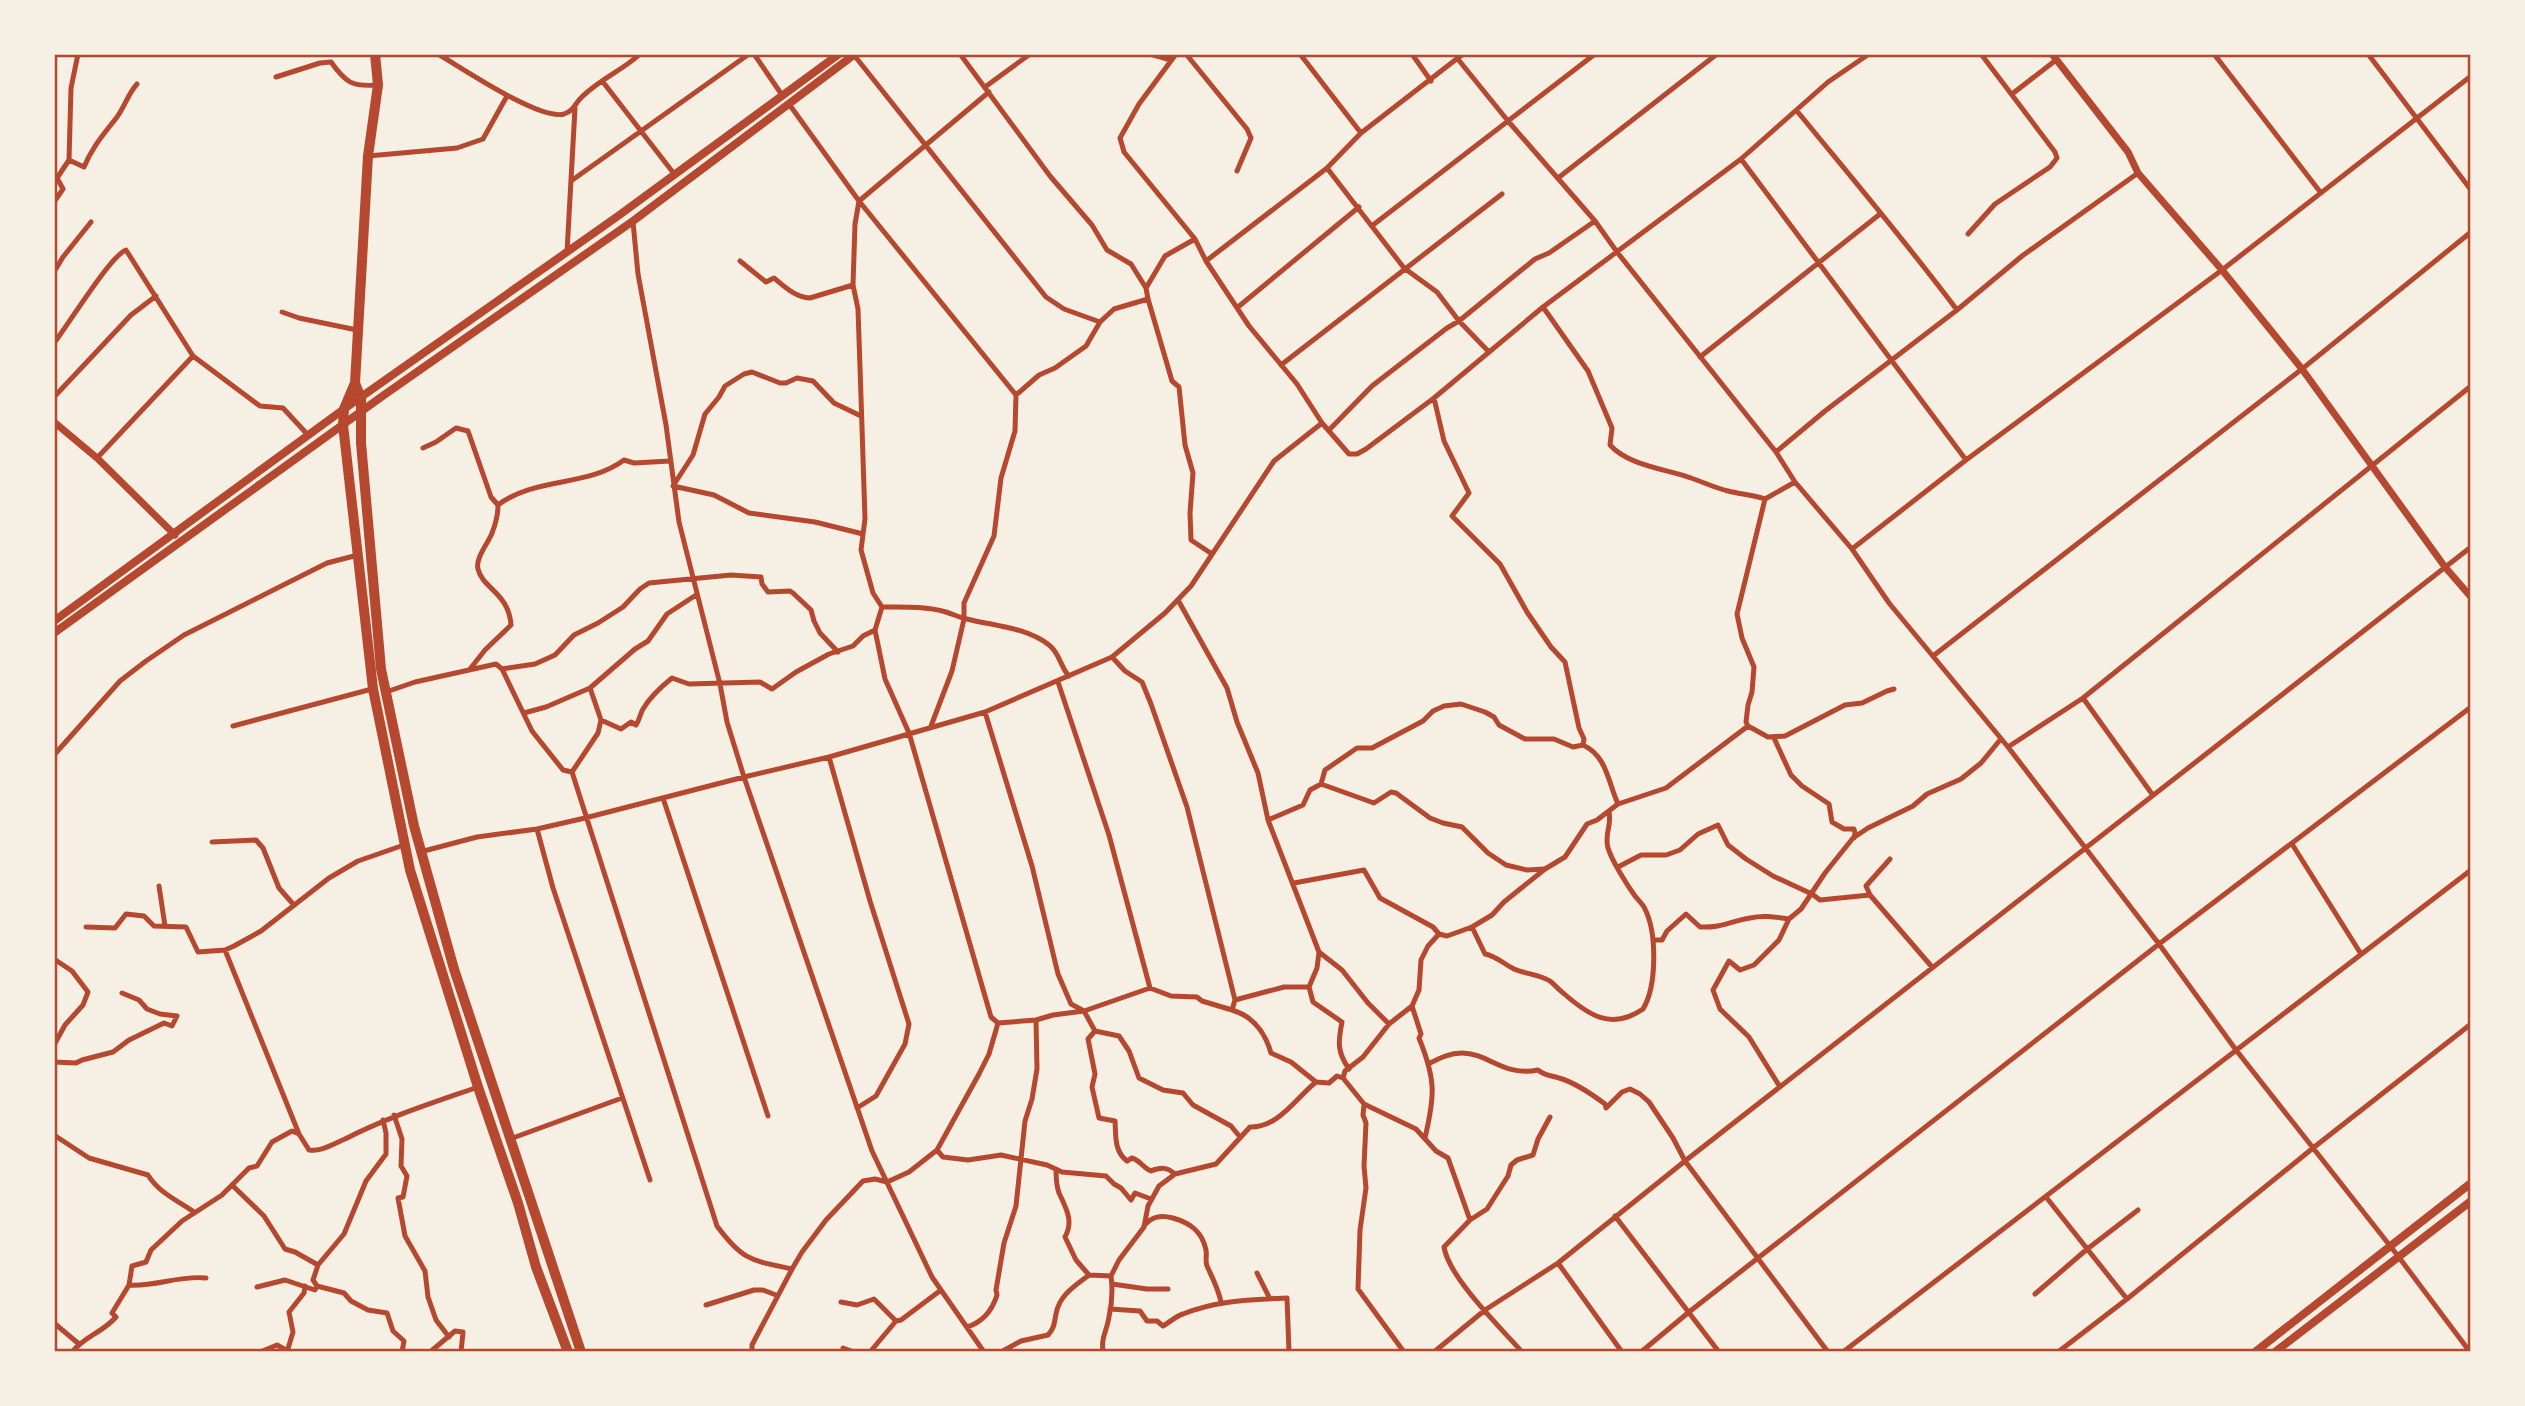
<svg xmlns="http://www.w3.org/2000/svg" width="2525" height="1406" viewBox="0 0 2525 1406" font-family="'PT Sans',sans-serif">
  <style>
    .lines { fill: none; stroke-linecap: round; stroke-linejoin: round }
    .minor { stroke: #b5482f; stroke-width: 5 }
    .tertiary { stroke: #b5482f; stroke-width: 7 }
    .secondary { stroke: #b5482f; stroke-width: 8 }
    .trunk { stroke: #b5482f; stroke-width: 10 }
    .neatline { fill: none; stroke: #b5482f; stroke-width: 2.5 }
  </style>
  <rect width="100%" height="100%" fill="#f6efe4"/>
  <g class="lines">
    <!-- minor -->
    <path class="minor" d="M438,54C462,68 540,121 564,114C573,111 574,106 579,100C596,81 622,71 640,54
      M754,54L782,95
      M960,54L1050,176L1092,225L1107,250L1131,264L1146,288
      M1150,54L1171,60
      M1176,54L1139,104L1120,138L1124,152L1195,239L1206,261L1249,326L1297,384L1322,423L1349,454H1357L1366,449L1434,398L1543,307L1741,159L1828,82L1869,54
      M1186,54L1247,129L1251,138L1237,171
      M1300,54L1361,133
      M1412,54L1431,81
      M2214,54L2321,193
      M2368,54L2471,190
      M854,55L1046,297L1064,309L1100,322
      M1457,58L1508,121L1595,221L1617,252L1776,452L1795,482L1852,549L1889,603L2008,747L2159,944L2236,1050L2398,1256L2470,1352
      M276,77L320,63L331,62C346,83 352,87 378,85
      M603,82L675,175
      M985,87L1030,54
      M989,92L859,201L855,224L853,285L858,309L861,397L865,519L861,550L873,593L882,607L875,630L885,679L909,733L991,1017L998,1023L1036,1020L1053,1015L1084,1011L1150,988L1171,996L1197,997L1202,1001L1232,1010L1235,1000L1284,987H1309L1313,1002L1342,1022C1338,1042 1337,1052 1349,1069
      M2012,94L2056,60
      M789,104L859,201L1016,395
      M1797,111C1851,177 1906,242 1957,310
      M368,156L457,148L483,139L507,96
      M1741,159L1966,460
      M69,160L84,167C92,147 104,134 117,117C125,106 128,94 137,84
      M1327,168L1404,268L1437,292L1459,321L1489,352
      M1558,178L1717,54
      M571,181L749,54
      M54,202L63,189L57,178L69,160L71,88L78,54
      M633,222L638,274L666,425L679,522L720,684L727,722L744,777L872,1151L932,1277L984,1352
      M1373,225L1595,54
      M1968,234L1995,204L2050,167L2057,158L2055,152L1981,54
      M567,252L575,108
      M740,261L766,282L774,278C785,287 795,297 810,298L853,285
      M1206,261L1327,168L1361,133L1463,54
      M54,272L63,257L91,222
      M1148,299L1172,381L1179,387L1185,445L1193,473L1190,513L1191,540L1212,554
      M1238,307L1359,207
      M1543,307L1588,371L1612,428L1610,445C1629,466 1666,469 1691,478C1703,482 1715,488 1728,491C1740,494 1753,495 1765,499
      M282,312L299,318L357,330
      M54,343C68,325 111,255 126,250L193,356L260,406L283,408L308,435
      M1700,357L1880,214
      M1281,365L1502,194
      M54,397L131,315L156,296
      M1434,398L1444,441L1469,493L1452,516L1500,564L1527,612L1551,647L1565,662L1579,728L1584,739L1583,745C1607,756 1608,782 1618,804
      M861,416L834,403L813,381L797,378L786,383H780L752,372L744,374L725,386L719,397L705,414L693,455L673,486L714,495L749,513L815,522L863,534
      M1329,430L1372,386L1447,328L1459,321L1535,259L1549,253L1595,221
      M423,448L436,442L456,428L468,431L491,497L498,505
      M1776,452L1825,411L1957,310L2022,256L2138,173
      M97,458L193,356
      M1795,482L1765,499L1737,614L1742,638L1754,667L1752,692L1748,705L1746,722L1748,726L1768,737L1785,736L1845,705L1862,703L1887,691L1894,689
      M1852,549L1966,460L2222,270L2471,76
      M1178,600L1227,688L1237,722L1258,773L1268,820L1319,952L1342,970L1368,1003L1389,1024
      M882,607C903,607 926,606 946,612C953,614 960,618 967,619C994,626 1026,627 1049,645C1060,653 1060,667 1069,676
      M1933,656L2302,369L2471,232
      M1112,657L1125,671L1142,682L1151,704L1187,807L1235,1000
      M470,669L485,650L511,625C509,593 482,588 478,569C475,558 489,542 492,533C496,523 498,515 498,505C534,477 588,487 624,460L634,463L670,461
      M502,669L535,664L555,655L574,635L598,623L623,607L640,589L649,583L731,575L761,577L762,584L768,592L790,591L793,593L811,610L814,621L820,633L838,652
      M1058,682L1109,835L1150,988
      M386,692L415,682L496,664L502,669L532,731L563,770L572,772L717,1226C743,1261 751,1260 792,1269L752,1345V1352
      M2083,698L2152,794
      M985,712L1032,866L1058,974L1071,1004L1084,1011L1095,1031L1119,1036L1129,1051L1139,1078L1163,1090L1183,1093L1193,1105L1231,1126L1240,1137
      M524,713L546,707L590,688L635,649L648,641L667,614L696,595
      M601,720L621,729L631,722L636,725C640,719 640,714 643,709C650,697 662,686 672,678L689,684L760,682L772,689L796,672L829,654L853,646L863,636L875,630
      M233,726L372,689
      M931,726L952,671L964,619V603L994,536L1001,478L1015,431L1016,395L1039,375L1055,368L1086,346L1100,322L1114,309L1148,299L1146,288L1165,256L1195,239
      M1774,738L1791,775L1802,786L1829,804L1832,822L1844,829H1854L1855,833L1854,838
      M2008,747L2083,698L2471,386
      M54,755L120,681L146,661L184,635L327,563L358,555
      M829,757L870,901L909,1024L905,1044L876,1096L857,1108
      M572,772L598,733L601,720L590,688
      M1321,784L1325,770L1357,748H1372L1423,721L1433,711L1444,706L1461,704L1485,712L1494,717L1499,725L1525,739H1554L1573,747L1583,745
      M663,798L768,1116
      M1268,820L1303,805L1310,790L1321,784L1374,803L1391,792L1396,793L1430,818L1443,823L1462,827L1488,853L1506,865L1527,870L1544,869
      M537,829L553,888L650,1180
      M212,842L256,840L263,848L279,888L293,904
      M2292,844L2361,954
      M420,852L477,837L537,829L585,818L744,777L829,757L985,712L1112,657L1165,613L1191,586L1274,461L1322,423
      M1890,859L1866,886L1870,895L1932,967
      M1618,867L1641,855H1666L1680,850L1698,834L1718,825L1728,845L1746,859L1773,876L1812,894L1820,900L1870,895
      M1294,883L1364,870L1380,898L1433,927L1439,934L1447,936L1472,927L1492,915L1504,902L1545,869L1565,857L1587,824L1597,820L1618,804L1666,788L1748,726
      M159,886L165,926
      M86,927L115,928L126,914L144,916L154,926L186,927L198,952L225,950L234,946L261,931L329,878L358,861L404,845
      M1472,927L1485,954C1496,956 1504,964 1514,969C1525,974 1539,974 1550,981C1554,984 1558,989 1562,992C1588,1015 1611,1031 1643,1009C1657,986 1657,933 1645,909C1643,904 1638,900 1635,896C1627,885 1612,861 1608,848C1604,834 1612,826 1609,812
      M1653,940H1662L1667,931L1686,914L1700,927C1722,928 1731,921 1750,918C1763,915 1775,917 1789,919
      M225,950L299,1134
      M54,959L72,971L88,992L83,1005L65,1025L54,1045
      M1309,987L1317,968L1319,952
      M1412,1006L1421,1034L1419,1038C1436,1080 1435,1095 1425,1138
      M1232,1010C1252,1016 1265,1032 1271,1053L1291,1062L1316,1082
      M1095,1031L1088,1039L1095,1074L1092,1087L1099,1118L1115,1121C1116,1136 1114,1151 1127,1161L1132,1158C1140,1160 1143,1168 1151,1171C1161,1167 1167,1167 1175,1174
      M54,1062L76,1063L82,1060L113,1052L129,1040L164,1023L172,1026L177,1016L160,1014L147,1009L139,1000L122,993
      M1430,1063C1440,1058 1450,1053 1462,1053C1488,1053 1504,1077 1538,1070C1545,1076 1550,1075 1559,1078C1573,1082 1593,1095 1605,1104L1606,1108L1622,1092L1630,1089L1640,1094L1649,1102L1673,1138L1685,1161L1828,1352
      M1343,1078L1364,1104L1363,1115L1366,1123L1364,1166L1366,1188L1360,1230L1358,1289L1404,1352
      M1343,1078L1345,1071L1363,1057L1389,1024L1412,1006L1419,990L1421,960L1428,946L1439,934
      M1780,1087L1749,1037L1720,1009L1713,990L1729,961L1740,970L1754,965L1779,940L1789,919L1801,909L1825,873L1853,838L1868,828L1913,806L1927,794L1961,779L1981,763L2000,740
      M1364,1104L1416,1129L1436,1151L1448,1158L1470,1220
      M394,1115L402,1139L401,1166L407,1176L403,1197L398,1198L405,1236L425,1271L428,1297L436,1320L449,1337
      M54,1135L89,1158L148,1175C159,1193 177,1200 194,1212
      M510,1139L622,1098
      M937,1150L943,1157L968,1160L1001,1155L1047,1165L1062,1172L1106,1176L1114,1184L1121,1188L1131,1200L1135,1193L1151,1199
      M1056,1169C1056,1177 1056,1185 1059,1193C1066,1208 1074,1221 1065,1237L1076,1260L1089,1275
      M2046,1197L2127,1299
      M1615,1216L1719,1352
      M1144,1226C1152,1216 1161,1215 1173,1218C1190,1223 1202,1231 1206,1250C1207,1256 1205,1261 1207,1266C1213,1279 1218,1288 1221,1302
      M1558,1263L1622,1352
      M318,1265L344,1234L366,1181L386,1154V1133L383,1120
      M792,1269L802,1252L826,1220L863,1181L875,1179L887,1182L909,1172L937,1150L979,1074L989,1054L998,1023
      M1257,1273L1269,1297
      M1112,1284L1147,1289H1168
      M129,1285C154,1287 180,1275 206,1278
      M317,1286L313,1280L318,1265L295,1252L285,1249L264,1216L232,1185L249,1168L257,1166L272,1142L292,1131L299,1134L309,1150C321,1152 333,1144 345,1139C388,1117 432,1103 478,1087
      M257,1287L285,1280L315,1290L317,1286L344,1293L351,1301L368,1310L387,1313L393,1331L404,1341L402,1352
      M2035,1294L2086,1250L2138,1210
      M841,1302L857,1305L874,1299L896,1321L901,1320L941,1290
      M706,1305L754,1290H763L776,1295
      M1110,1309L1140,1311L1147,1321H1157L1163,1326C1170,1322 1176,1316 1183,1314C1218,1300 1250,1300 1287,1298L1289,1352
      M54,1323L79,1344
      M967,1327C983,1322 992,1311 997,1295L996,1290L1004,1243L1016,1206L1025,1121L1032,1099L1037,1069L1036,1020
      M843,1348L854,1352
      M72,1352C85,1336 102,1333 116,1317L112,1313L129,1285L132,1266L146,1262L151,1250L182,1221L222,1195L232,1185
      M260,1352L277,1345L286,1350
      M287,1352L293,1332L289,1312L304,1293L305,1286
      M430,1352L455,1331L463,1332L461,1352
      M870,1352L896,1321
      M1001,1352L1021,1341L1048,1335C1055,1327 1054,1323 1056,1314C1059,1295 1076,1285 1089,1275L1111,1276L1119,1260L1144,1227L1148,1206L1159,1186L1175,1174L1216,1164L1250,1127C1278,1128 1296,1098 1316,1082L1329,1083L1337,1076L1343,1078
      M1103,1352C1101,1336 1107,1331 1109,1317C1112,1303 1113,1290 1111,1276
      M1434,1352L1485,1310L1558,1263L1685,1161L2471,547
      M1522,1352C1501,1328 1449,1278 1444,1247L1470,1220L1487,1209L1508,1176L1511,1165L1517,1160L1533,1155L1538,1139L1550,1117
      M1641,1352L1689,1312L2159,944L2471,707
      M1843,1352L2471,870
      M2058,1352L2127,1299L2313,1148L2471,1024"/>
    <!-- tertiary -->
    <path class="tertiary" d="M2052,54L2128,152L2138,173L2222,270L2302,369L2445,567L2471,597
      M54,422L97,458L175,535"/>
    <!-- secondary -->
    <path class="secondary" d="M54,621L344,409L618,216L839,54
      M54,633L384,395L633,221L855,54
      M2255,1352L2471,1183
      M2275,1352L2471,1201"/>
    <!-- trunk -->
    <path class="trunk" d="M375,54L378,85L368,156L355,383L344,409L343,425L373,689L410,870L478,1087L518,1203L536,1267L568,1352
      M355,383L361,398V443L381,669L414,826L454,969L581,1352"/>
  </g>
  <!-- border -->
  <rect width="2525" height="1406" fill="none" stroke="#f6efe4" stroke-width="112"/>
  <rect x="56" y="56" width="2413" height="1294" class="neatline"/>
</svg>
